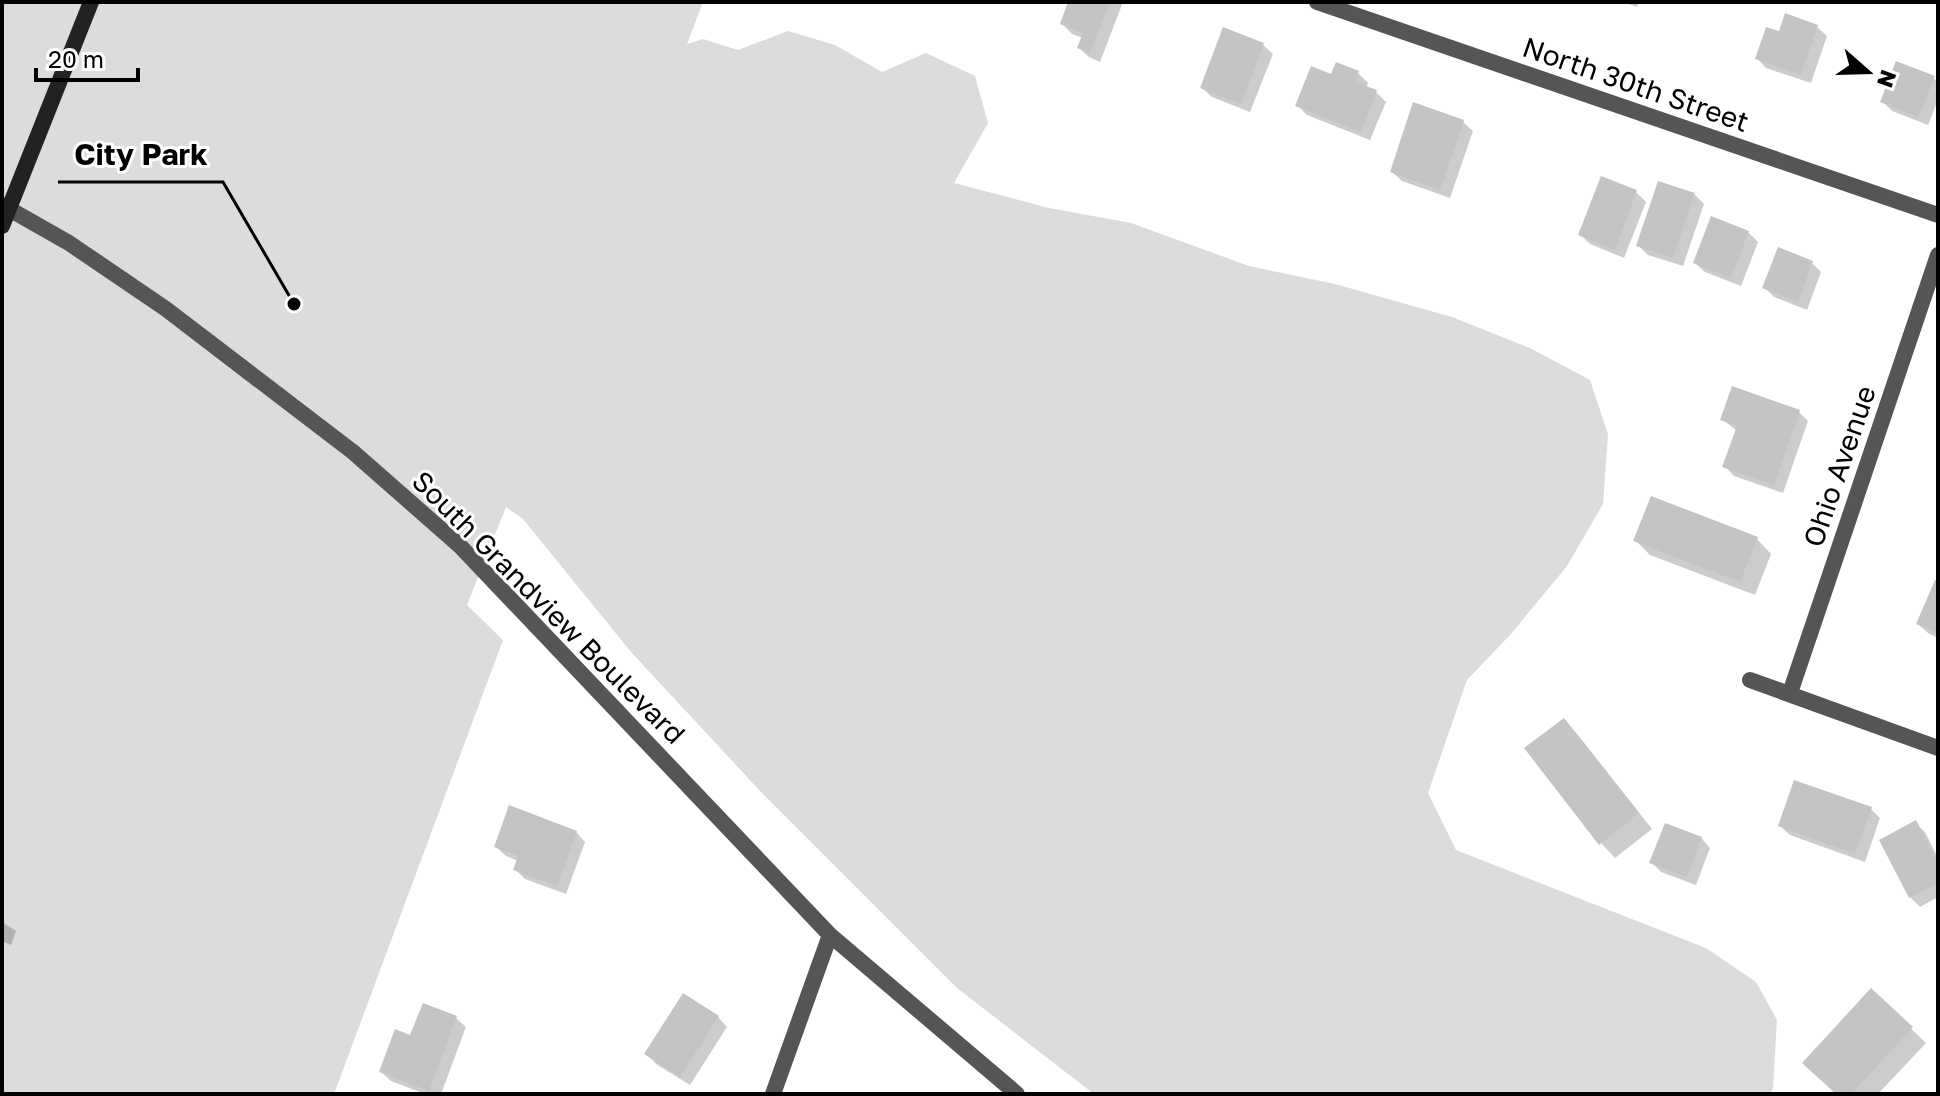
<svg xmlns="http://www.w3.org/2000/svg" width="1940" height="1096" viewBox="0 0 1940 1096" font-family="'Golos Text',sans-serif">
  <style>
    .green { fill: #dcdcdc }
    .shadow { fill: #0003 }
    .building { fill: #c4c4c4 }
    .lines { fill: none; stroke-linecap: round; stroke-linejoin: round }
    .minor { stroke: #555; stroke-width: 16 }
    .secondary { stroke: #222; stroke-width: 16 }
    .labels { text-anchor: middle; dominant-baseline: central; stroke-width: 6; stroke-linejoin: round; paint-order: stroke }
    .street-label { font-size: 28px; fill: #000; stroke: #fff }
    .leader { fill: none; stroke: #000; stroke-width: 3 }
    .callout-dot { fill: #000; stroke: #fff; stroke-width: 3 }
    .callout-label { font-size: 30px; text-anchor: middle; font-weight: bold; fill: #000; stroke: #fff; stroke-width: 6; stroke-linejoin: round; paint-order: stroke }
  </style>
  <rect width="100%" height="100%" fill="#fff"/>
  <!-- green -->
  <path class="green" d="M2,2H703L687,44L703,39L738,50L788,31L835,45L882,72L926,53L975,76L988,123L954,183L1049,208L1131,223L1249,266L1335,284L1452,317L1530,348L1590,380L1608,434L1603,504L1567,566L1510,635L1467,680L1428,793L1456,850L1706,948L1756,982L1777,1020L1773,1088L1770,1094H1094L957,988L761,792L631,652L523,519L506,507L467,605L503,640L334,1094H2Z"/>
  <!-- shadow -->
  <path class="shadow" d="M1071,2H1123L1100,62L1089,57L1079,48L1083,38L1072,34L1062,24Z
    M1623,2H1639L1637,7Z
    M1817,27L1827,36L1811,83L1766,68L1757,58L1780,34Z
    M1263,45L1273,54L1250,112L1212,97L1202,88Z
    M1337,65L1358,73L1368,83L1366,88L1376,92L1386,102L1370,140L1307,115L1298,106L1332,76Z
    M1933,78L1938,82V100L1928,125L1892,111L1883,102Z
    M1463,122L1473,131L1450,198L1402,181L1392,172Z
    M1602,179L1636,192L1646,202L1624,258L1590,244L1580,234Z
    M1694,194L1704,204L1683,266L1648,255L1638,245Z
    M1748,232L1758,242L1741,286L1705,272L1695,263Z
    M1812,263L1821,272L1807,310L1774,297L1764,287Z
    M1799,412L1808,421L1783,493L1734,476L1725,466L1737,431L1722,419Z
    M1757,539L1771,554L1755,595L1650,555L1636,541Z
    M1938,583V638L1928,633L1918,624Z
    M1564,720L1578,735L1652,829L1615,858L1601,843Z
    M1871,809L1880,818L1865,862L1790,835L1780,826Z
    M1915,823L1925,832L1938,858V897L1920,907L1910,897Z
    M576,832L585,842L566,894L525,879L515,869L518,861L506,856L496,847Z
    M1701,838L1710,848L1696,885L1661,872L1652,863Z
    M2,922L16,931L11,945L2,941Z
    M1872,991L1926,1043L1878,1094H1837Z
    M718,1017L727,1027L690,1085L656,1064L647,1054Z
    M456,1018L466,1027L441,1094H425L391,1081L381,1072L411,1038Z"/>
  <!-- building -->
  <path class="building" d="M1068,2H1110L1090,53L1077,48L1083,33L1060,24Z
    M1785,13L1818,25L1801,75L1755,59L1766,27L1779,31Z
    M1223,27L1264,43L1241,104L1200,88Z
    M1896,61L1935,76L1918,117L1880,102Z
    M1336,62L1359,71L1355,82L1377,90L1361,132L1295,106L1311,66L1331,74Z
    M1413,102L1464,120L1440,190L1390,172Z
    M1601,176L1637,190L1615,250L1578,235Z
    M1658,181L1695,193L1673,258L1636,246Z
    M1711,216L1749,231L1731,278L1693,263Z
    M1778,247L1813,261L1798,302L1762,288Z
    M1732,386L1800,410L1774,485L1722,467L1737,426L1720,420Z
    M1651,496L1758,537L1740,582L1633,541Z
    M1935,580L1938,581V633L1916,624Z
    M1564,718L1639,813L1599,845L1524,748Z
    M1794,780L1872,807L1855,854L1778,826Z
    M509,805L577,831L557,886L513,870L518,856L494,847Z
    M1916,820L1938,863V883L1909,898L1879,840Z
    M1665,823L1702,837L1687,877L1649,863Z
    M1871,988L1913,1027L1851,1094H1836L1802,1063Z
    M683,993L719,1016L680,1077L644,1054Z
    M423,1003L457,1016L429,1091L379,1072L395,1029L410,1035Z"/>
  <g class="lines">
    <!-- minor -->
    <path class="minor" d="M1317,2L1938,215
      M2,205L69,243L166,309L353,452L460,546L830,935L1017,1094
      M1750,680L1938,748
      M1790,693L1938,255
      M773,1094L830,935"/>
    <!-- secondary -->
    <path class="secondary" d="M2,226L91,2"/>
  </g>
  <g class="labels">
    <!-- street labels -->
    <g class="street-label">
      <text transform="translate(1636 84) rotate(19)">North 30th Street</text>
      <text transform="translate(1839 466) rotate(-71)">Ohio Avenue</text>
      <text transform="translate(549 607) rotate(45)">South Grandview Boulevard</text>
    </g>
  </g>
  <!-- callouts -->
  <path class="leader" d="M294 304L223 182H58"/>
  <circle class="callout-dot" cx="294" cy="304" r="8"/>
  <g class="callout-label">
    <text x="141" y="165">City Park</text>
  </g>
  <!-- border -->
  <rect width="1940" height="1096" fill="none" stroke="#000000" stroke-width="8"/>
  <!-- north arrow -->
  <g transform="translate(1868 72) rotate(110)" stroke="#ffffff" stroke-width="6" paint-order="stroke">
  <path d="M0-6L14 30L0 20L-14 30Z" fill="#000000"/>
  <text y="-12" font-size="22" font-weight="bold" text-anchor="middle" fill="#000000">N</text>
  </g>
  <!-- scale -->
  <path d="M36 68v12h102v-12" fill="none" stroke="#000000" stroke-width="4"/>
  <text x="48" y="68" font-size="24" fill="#000000" stroke="#ffffff" stroke-width="6" paint-order="stroke">20 m</text>
</svg>
